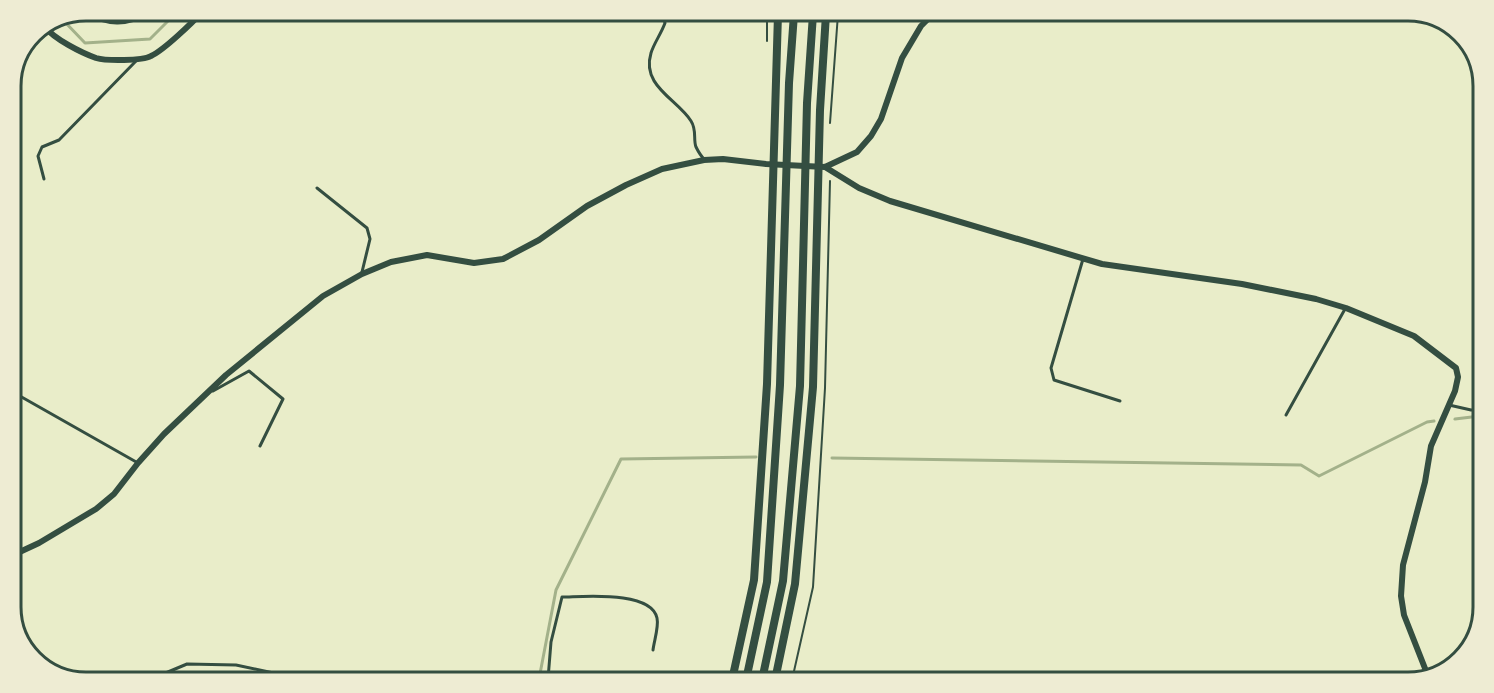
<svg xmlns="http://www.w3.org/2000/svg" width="1494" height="693" viewBox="0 0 1494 693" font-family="Rubik,sans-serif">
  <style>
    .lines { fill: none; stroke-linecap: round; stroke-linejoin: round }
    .stream { stroke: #a3b18a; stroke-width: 3 }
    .path { stroke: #344e41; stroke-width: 2 }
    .service { stroke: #344e41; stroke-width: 3 }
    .minor { stroke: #344e41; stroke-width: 6 }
    .tertiary { stroke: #344e41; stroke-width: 8 }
    .rim { fill: none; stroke: #344e41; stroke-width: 3 }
  </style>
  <rect width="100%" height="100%" fill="#e9edc9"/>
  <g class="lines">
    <g class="stream">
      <path d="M 63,20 L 85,43 L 150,39 L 178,11"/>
      <path d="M 1455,419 L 1480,416"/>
      <path d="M 832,458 L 1301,465 L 1319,476 L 1427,422 L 1434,421"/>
      <path d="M 539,679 L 556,590 L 621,459 L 756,457"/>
    </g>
    <g class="path">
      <path d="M 767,41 L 767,13"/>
      <path d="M 830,123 L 838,14"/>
      <path d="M 792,680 L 813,587 L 825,388 L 830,181"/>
    </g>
    <g class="service">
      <path d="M 662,13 L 665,23 C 661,34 654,43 651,53 C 641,86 677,99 691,121 C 697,130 693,139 696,147 C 698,151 701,156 704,159"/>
      <path d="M 44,179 L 38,156 L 42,147 L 59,140 L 136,61"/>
      <path d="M 317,188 L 367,228 L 370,239 L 362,272"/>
      <path d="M 1083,259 L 1051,368 L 1054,380 L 1120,401"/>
      <path d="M 11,391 L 138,463"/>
      <path d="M 213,391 L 249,371 L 283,399 L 260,446"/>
      <path d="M 1449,405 L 1471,410 L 1480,410"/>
      <path d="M 1286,415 L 1345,309"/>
      <path d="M 156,677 L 187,664 L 236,665 L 297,678"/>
      <path d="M 548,679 L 551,642 L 562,597 C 582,597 651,590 657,618 C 659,627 654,641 653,650"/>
      <path d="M 1404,682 L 1425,677"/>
    </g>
    <g class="minor">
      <path d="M 84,11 C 108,24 126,26 149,11"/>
      <path d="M 45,27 C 54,39 82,53 96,58 C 106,61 142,61 151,56 C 164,50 193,22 203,11"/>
      <path d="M 825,167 L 859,188 L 890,201 L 1102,264 L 1242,284 L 1316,299 L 1346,308 L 1414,336 L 1456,368 L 1458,377 L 1455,391 L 1431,446 L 1425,482 L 1403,565 L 1401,596 L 1404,615 L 1428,676"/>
      <path d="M 11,556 L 39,543 L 96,509 L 114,494 L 138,463 L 164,434 L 226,375 L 323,296 L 362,274 L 391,262 L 427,255 L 474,263 L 503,259 L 539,240 L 587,206 L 626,185 L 662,169 L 704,160 L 723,159 L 766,164 L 825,167 L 857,152 L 871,136 L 881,119 L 902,58 L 921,26 L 933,14"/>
    </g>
    <g class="tertiary">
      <path d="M 732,680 L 754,580 L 767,384 L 778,14"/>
      <path d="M 746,680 L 767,582 L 780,385 L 789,83 L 794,14"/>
      <path d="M 762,680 L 783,581 L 800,386 L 807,103 L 813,14"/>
      <path d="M 775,680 L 795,584 L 813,387 L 820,110 L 826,14"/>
    </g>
  </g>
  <path d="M0 0H1494V693H0ZM86 21H1408A65 65 0 0 1 1473 86V607A65 65 0 0 1 1408 672H86A65 65 0 0 1 21 607V86A65 65 0 0 1 86 21Z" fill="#eeecd3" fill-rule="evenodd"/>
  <path class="rim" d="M86 21H1408A65 65 0 0 1 1473 86V607A65 65 0 0 1 1408 672H86A65 65 0 0 1 21 607V86A65 65 0 0 1 86 21Z"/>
</svg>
